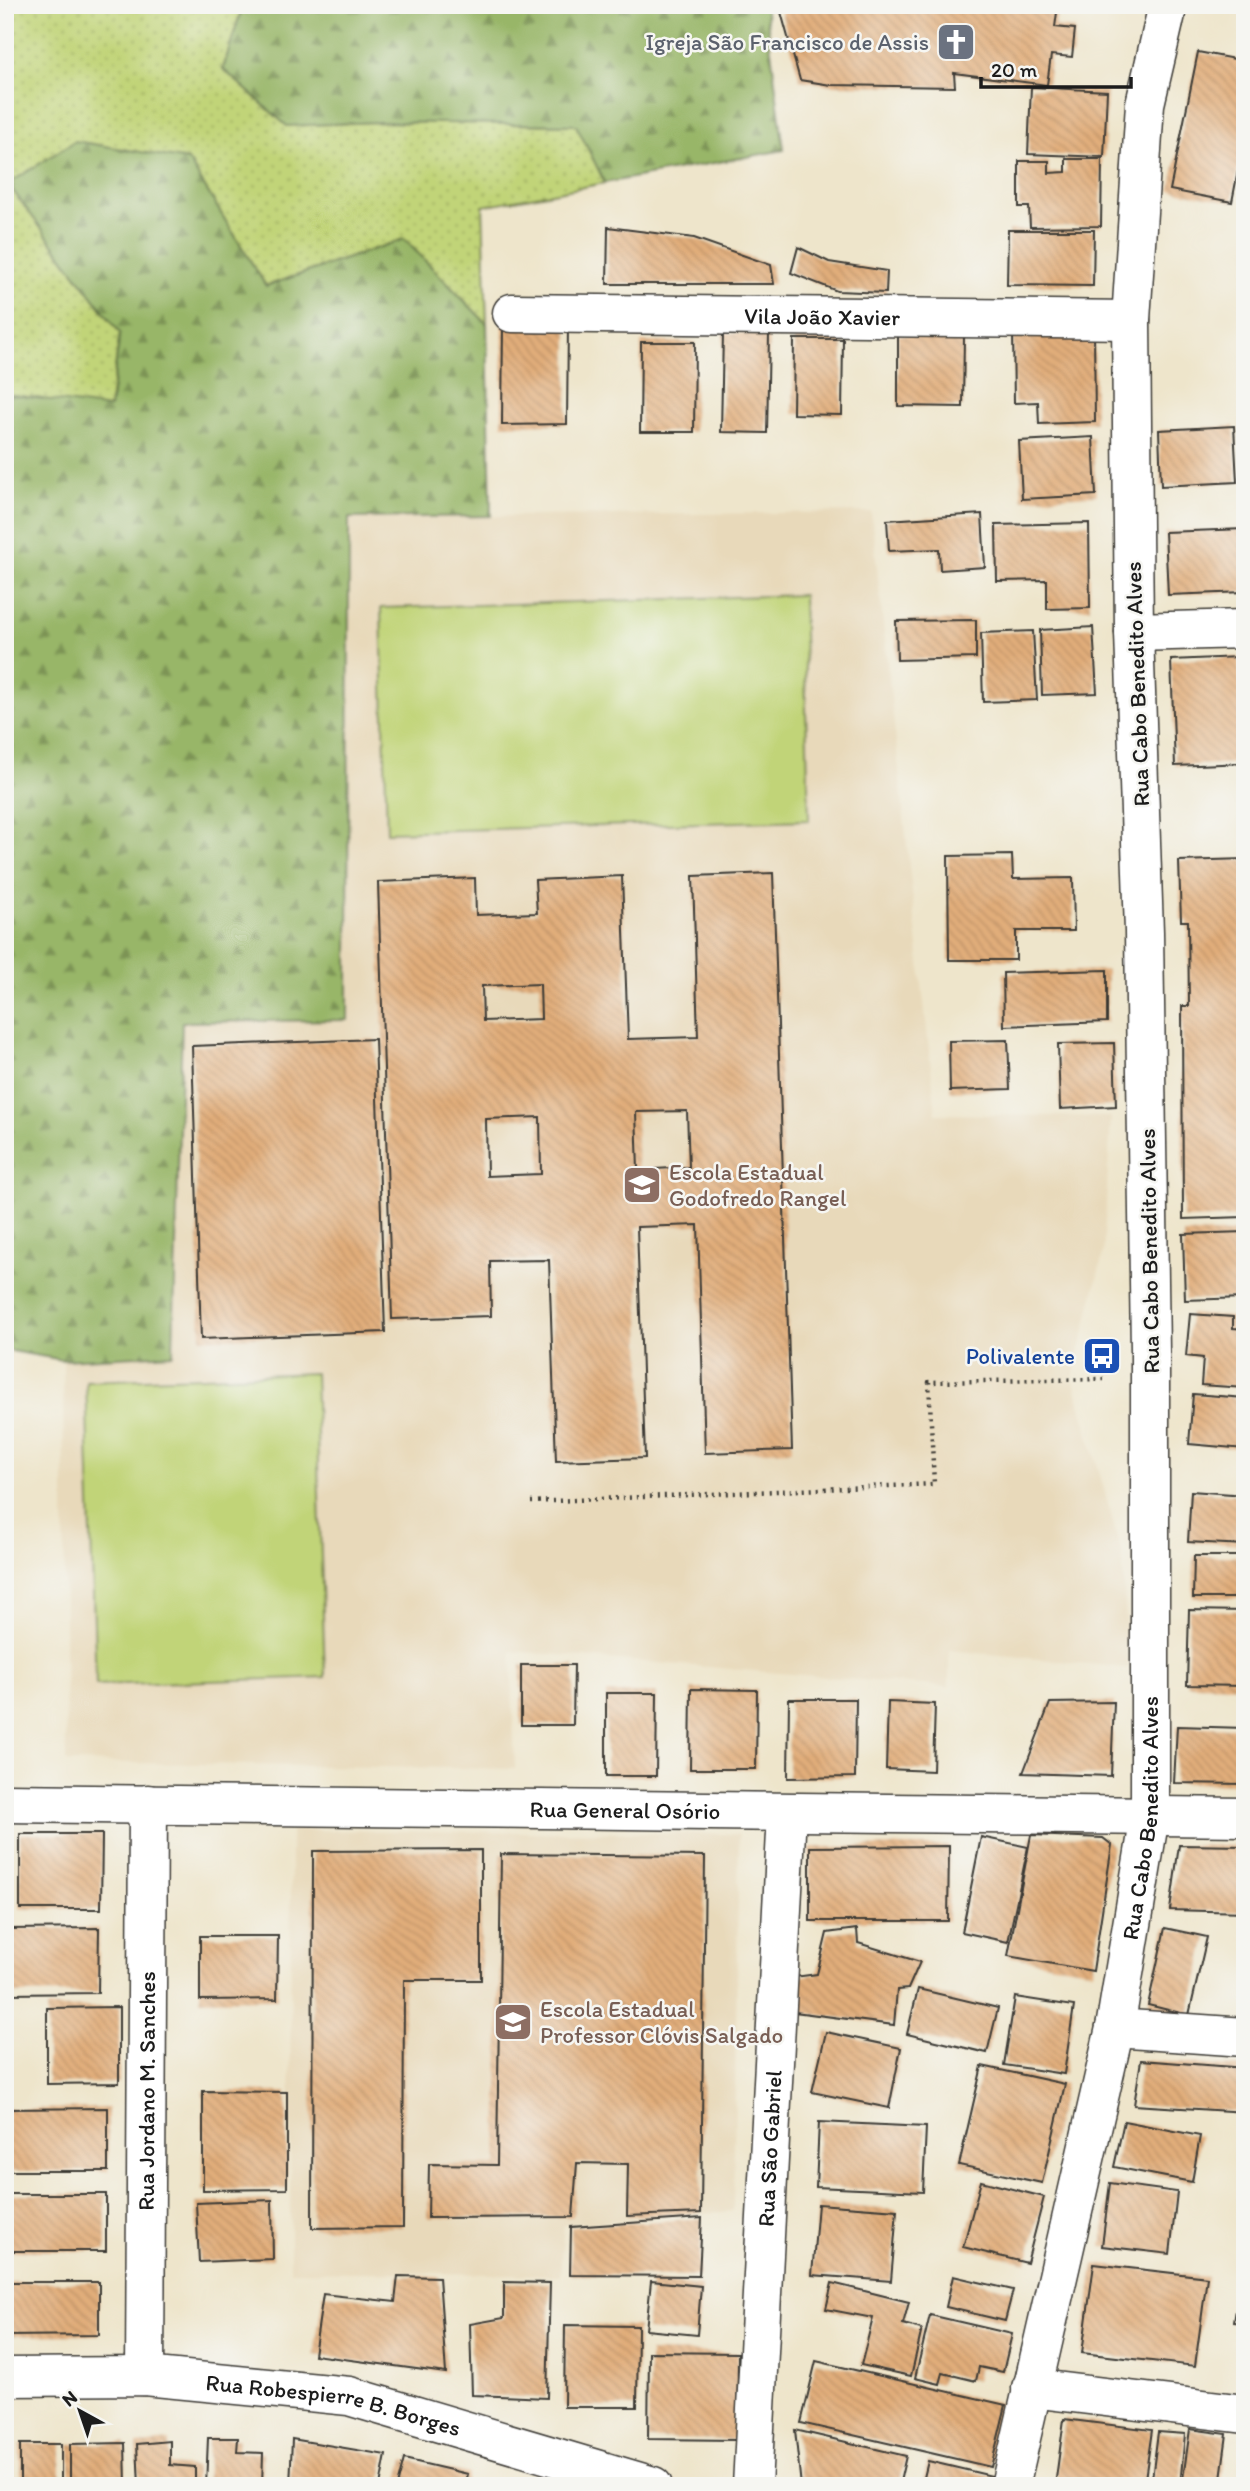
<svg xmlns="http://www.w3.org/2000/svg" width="1250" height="2491" viewBox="0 0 1250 2491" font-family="Itim,sans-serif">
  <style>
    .built { fill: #e8d9ba }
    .green { fill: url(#green-dots); stroke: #6e784a; stroke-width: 2 }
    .forest { fill: url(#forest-firs); stroke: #5a6942; stroke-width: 2 }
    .pitch { fill: #c1d478; stroke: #6e784a; stroke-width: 2 }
    .building { fill: url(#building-back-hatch); fill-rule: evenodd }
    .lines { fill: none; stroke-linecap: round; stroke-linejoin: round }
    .minor-casing { stroke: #3c3a36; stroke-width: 41 }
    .major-casing { stroke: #3c3a36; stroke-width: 41 }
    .path { stroke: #3c3a36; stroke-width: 4.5; stroke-dasharray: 2 5; stroke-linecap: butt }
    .minor { stroke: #fff; stroke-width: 38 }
    .major { stroke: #fff; stroke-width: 38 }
    .labels { text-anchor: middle; stroke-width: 5; stroke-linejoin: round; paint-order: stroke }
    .worship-label { font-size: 23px; fill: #5b616d; stroke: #f6f6f2; text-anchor: end }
    .street-label { font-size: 23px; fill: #1c1c1c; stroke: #f6f6f2 }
    .education-label { font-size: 23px; fill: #785e54; stroke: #f6f6f2; text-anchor: start }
    .transit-label { font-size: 23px; fill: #164399; stroke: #f6f6f2; text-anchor: end }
  </style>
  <defs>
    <pattern id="green-dots" width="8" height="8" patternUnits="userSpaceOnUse" patternTransform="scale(1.75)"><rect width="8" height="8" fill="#c1d478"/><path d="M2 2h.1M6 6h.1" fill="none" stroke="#a5b567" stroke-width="1.8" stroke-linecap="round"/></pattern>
    <pattern id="forest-firs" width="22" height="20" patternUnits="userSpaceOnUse" patternTransform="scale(1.75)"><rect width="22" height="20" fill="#98b668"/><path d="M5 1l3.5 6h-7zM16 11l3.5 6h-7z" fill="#7b9355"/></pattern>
    <pattern id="building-back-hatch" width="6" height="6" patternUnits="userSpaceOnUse" patternTransform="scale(1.75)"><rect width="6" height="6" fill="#e1ad7a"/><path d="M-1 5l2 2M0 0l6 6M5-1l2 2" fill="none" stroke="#c09469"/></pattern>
  </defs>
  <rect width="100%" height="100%" fill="#f6f6f2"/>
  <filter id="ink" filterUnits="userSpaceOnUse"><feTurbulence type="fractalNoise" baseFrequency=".0143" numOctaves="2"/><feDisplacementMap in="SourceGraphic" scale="14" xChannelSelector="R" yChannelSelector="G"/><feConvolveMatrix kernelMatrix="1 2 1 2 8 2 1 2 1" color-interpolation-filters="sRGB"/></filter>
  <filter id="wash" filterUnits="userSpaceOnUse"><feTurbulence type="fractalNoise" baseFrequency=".00686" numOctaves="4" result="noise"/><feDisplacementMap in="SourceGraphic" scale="28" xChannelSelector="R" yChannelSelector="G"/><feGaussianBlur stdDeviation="1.57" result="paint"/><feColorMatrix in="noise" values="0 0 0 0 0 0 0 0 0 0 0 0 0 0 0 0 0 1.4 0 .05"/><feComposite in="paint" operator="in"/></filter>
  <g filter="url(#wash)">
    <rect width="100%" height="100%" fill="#eee5cb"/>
    <g class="built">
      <path d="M 871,512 L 936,1114 L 1111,1117 L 1103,1254 L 1073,1378 L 1122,1554 L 1129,1668 L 949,1650 L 949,1687 L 511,1651 L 515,1769 L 66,1762 L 63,1360 L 173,1353 L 182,1022 L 348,1019 L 349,518 Z"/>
      <path d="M 291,1830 L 739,1834 L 733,2211 L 564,2225 L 560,2275 L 290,2271 Z"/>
    </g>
    <path class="green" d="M 5,5 L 243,5 L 223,69 L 287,126 L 377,122 L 577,125 L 605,183 L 483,206 L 487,324 L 404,239 L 266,286 L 188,160 L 8,184 L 120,333 L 109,409 L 5,394 Z"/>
    <g class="forest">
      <path d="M 243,5 L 765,5 L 784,150 L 605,183 L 576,125 L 377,122 L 287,126 L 223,69 Z"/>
      <path d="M 75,141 L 188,160 L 266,286 L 404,239 L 487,324 L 491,516 L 349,518 L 348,1020 L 182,1022 L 173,1354 L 63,1360 L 5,1350 L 5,394 L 110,408 L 120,333 L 8,184 Z"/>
    </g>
    <g class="pitch">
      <path d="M 803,595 L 809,820 L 387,832 L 381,608 Z"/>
      <path d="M 315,1373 L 325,1677 L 96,1685 L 86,1381 Z"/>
    </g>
    <g id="blocks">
      <g class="building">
        <path d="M 779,5 L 1058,5 L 1055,27 L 1075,29 L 1072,57 L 1051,55 L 1047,85 L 954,73 L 955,87 L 831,85 L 800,80 Z"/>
        <path d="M 1198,52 L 1245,61 L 1245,135 L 1232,202 L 1170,190 Z"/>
        <path d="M 1031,87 L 1107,91 L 1104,157 L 1028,154 Z"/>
        <path d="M 1066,159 L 1102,159 L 1101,226 L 1030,227 L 1029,207 L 1019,207 L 1019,161 L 1049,161 L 1049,173 L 1066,172 Z"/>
        <path d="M 608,227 L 694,238 L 771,265 L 774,284 L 607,284 Z"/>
        <path d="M 1008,230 L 1094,230 L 1093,286 L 1007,285 Z"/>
        <path d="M 798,247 L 829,262 L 887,271 L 886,293 L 837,291 L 791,273 Z"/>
        <path d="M 503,323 L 568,323 L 567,424 L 502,425 Z"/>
        <path d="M 1013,331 L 1094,331 L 1095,422 L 1039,424 L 1038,402 L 1014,403 Z"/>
        <path d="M 723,333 L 769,334 L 767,433 L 721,432 Z"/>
        <path d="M 898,335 L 964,335 L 963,407 L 898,406 Z"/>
        <path d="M 794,339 L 843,339 L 842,415 L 793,414 Z"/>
        <path d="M 641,342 L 695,342 L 694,432 L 640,432 Z"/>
        <path d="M 1234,426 L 1237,482 L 1161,486 L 1159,430 Z"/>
        <path d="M 1093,437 L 1096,495 L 1022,499 L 1019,441 Z"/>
        <path d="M 982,514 L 985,567 L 940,570 L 939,549 L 889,551 L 887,520 Z"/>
        <path d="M 1089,523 L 1090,608 L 1047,609 L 1047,580 L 997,581 L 996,525 Z"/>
        <path d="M 1245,529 L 1245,592 L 1168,595 L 1165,532 Z"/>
        <path d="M 976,620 L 976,658 L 897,660 L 896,621 Z"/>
        <path d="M 1093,627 L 1097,693 L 1042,695 L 1040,630 Z"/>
        <path d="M 1033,631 L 1037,700 L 983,702 L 981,633 Z"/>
        <path d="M 1239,657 L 1244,763 L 1175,766 L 1171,660 Z"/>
        <path d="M 1012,855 L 1013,879 L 1073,878 L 1074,931 L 1016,931 L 1016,960 L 949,960 L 948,856 Z"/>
        <path d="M 1245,859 L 1245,1217 L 1183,1219 L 1182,1006 L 1189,1006 L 1188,921 L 1181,921 L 1179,861 Z"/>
        <path d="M 773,873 L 792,1450 L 705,1453 L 698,1225 L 637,1227 L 645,1458 L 556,1461 L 549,1260 L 490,1261 L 491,1316 L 392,1319 L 378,882 L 475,878 L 476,915 L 537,913 L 535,880 L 622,876 L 628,1039 L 698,1037 L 693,876 ZM 540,984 L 541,1019 L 483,1021 L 482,986 ZM 687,1111 L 689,1167 L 638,1170 L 636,1112 ZM 540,1117 L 541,1174 L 487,1176 L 486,1119 Z"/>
        <path d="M 1107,970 L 1107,1022 L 1004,1026 L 1003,973 Z"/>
        <path d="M 375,1039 L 385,1332 L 201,1339 L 192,1046 Z"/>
        <path d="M 1008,1040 L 1010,1089 L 950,1091 L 949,1041 Z"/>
        <path d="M 1114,1043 L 1116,1106 L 1060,1109 L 1058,1044 Z"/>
        <path d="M 1245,1232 L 1245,1298 L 1185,1300 L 1183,1234 Z"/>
        <path d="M 1190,1314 L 1233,1317 L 1233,1328 L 1245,1329 L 1245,1388 L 1201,1385 L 1203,1358 L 1186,1356 Z"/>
        <path d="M 1193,1394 L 1245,1398 L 1245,1449 L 1189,1444 Z"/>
        <path d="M 1191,1491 L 1245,1495 L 1245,1545 L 1188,1542 Z"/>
        <path d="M 1194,1556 L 1245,1556 L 1245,1598 L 1193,1598 Z"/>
        <path d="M 1189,1610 L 1245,1611 L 1245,1686 L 1187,1685 Z"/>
        <path d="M 521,1665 L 574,1665 L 573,1725 L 521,1725 Z"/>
        <path d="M 691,1689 L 757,1690 L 756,1769 L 690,1769 Z"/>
        <path d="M 606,1693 L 657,1693 L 656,1776 L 606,1776 Z"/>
        <path d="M 789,1699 L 856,1699 L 855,1777 L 788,1778 Z"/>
        <path d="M 888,1702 L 935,1704 L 933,1771 L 886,1769 Z"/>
        <path d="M 1114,1702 L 1111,1776 L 1023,1773 L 1050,1703 Z"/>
        <path d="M 1177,1726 L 1245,1728 L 1245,1784 L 1174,1783 Z"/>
        <path d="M 20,1834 L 102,1834 L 101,1909 L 20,1909 Z"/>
        <path d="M 1031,1835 L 1103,1838 L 1112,1845 L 1093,1971 L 1008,1956 Z"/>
        <path d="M 981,1837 L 1028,1847 L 1008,1942 L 962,1932 Z"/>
        <path d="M 1179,1845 L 1245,1846 L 1245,1912 L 1170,1910 Z"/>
        <path d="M 949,1846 L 948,1921 L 810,1921 L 810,1847 Z"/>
        <path d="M 481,1850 L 481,1980 L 404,1980 L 403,2227 L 312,2228 L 313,1851 Z"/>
        <path d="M 501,1854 L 705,1856 L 701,2213 L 627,2216 L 628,2164 L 577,2163 L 573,2217 L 428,2218 L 429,2164 L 497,2165 Z"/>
        <path d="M 99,1928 L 98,1993 L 7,1994 L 7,1929 Z"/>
        <path d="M 1165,1928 L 1207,1937 L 1189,2015 L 1148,2005 Z"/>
        <path d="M 857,1929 L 858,1943 L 920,1962 L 908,1989 L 897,1990 L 894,2025 L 795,2012 L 794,1977 L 817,1974 L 827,1933 Z"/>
        <path d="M 200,1936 L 278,1936 L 277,1999 L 200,2000 Z"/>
        <path d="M 918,1989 L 998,2008 L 987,2053 L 907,2034 Z"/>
        <path d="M 1015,1997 L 1074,2006 L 1064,2074 L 1004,2065 Z"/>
        <path d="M 119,2007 L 119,2083 L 47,2084 L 47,2008 Z"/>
        <path d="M 826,2032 L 901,2048 L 889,2108 L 812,2092 Z"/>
        <path d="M 1141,2060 L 1245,2068 L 1245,2112 L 1134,2105 Z"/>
        <path d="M 982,2066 L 1065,2084 L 1042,2183 L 959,2165 Z"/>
        <path d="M 203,2091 L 287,2092 L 287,2189 L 203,2190 Z"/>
        <path d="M 108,2108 L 108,2171 L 7,2171 L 8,2109 Z"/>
        <path d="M 1124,2121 L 1200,2136 L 1192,2182 L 1114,2167 Z"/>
        <path d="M 819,2122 L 926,2127 L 923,2192 L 816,2187 Z"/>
        <path d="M 981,2181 L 1044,2197 L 1027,2263 L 963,2247 Z"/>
        <path d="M 1110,2183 L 1177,2192 L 1170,2254 L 1102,2246 Z"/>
        <rect x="5" y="2194" width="101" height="57"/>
        <path d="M 272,2200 L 273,2259 L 199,2262 L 196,2203 Z"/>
        <path d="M 818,2204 L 897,2210 L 891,2281 L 812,2275 Z"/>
        <path d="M 702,2218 L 699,2276 L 570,2275 L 571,2227 Z"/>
        <path d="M 1094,2264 L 1207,2277 L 1195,2366 L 1082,2353 Z"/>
        <path d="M 1243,2266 L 1245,2266 L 1245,2323 L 1234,2322 Z"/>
        <path d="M 398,2276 L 439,2277 L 446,2373 L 314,2355 L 323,2294 L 395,2302 Z"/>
        <path d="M 953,2276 L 1013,2290 L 1005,2321 L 946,2307 Z"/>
        <path d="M 651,2281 L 701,2286 L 697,2335 L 646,2330 Z"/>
        <path d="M 5,2282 L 99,2282 L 99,2335 L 5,2336 Z"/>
        <path d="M 504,2282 L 550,2283 L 547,2398 L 472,2395 L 470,2324 L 504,2318 Z"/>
        <path d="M 832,2283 L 909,2302 L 903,2324 L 922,2329 L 911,2376 L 861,2365 L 873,2318 L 826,2309 Z"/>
        <path d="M 930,2315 L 1012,2334 L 1003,2372 L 979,2367 L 976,2381 L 943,2373 L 940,2384 L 915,2378 Z"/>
        <path d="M 565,2325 L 638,2326 L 637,2407 L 564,2407 Z"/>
        <path d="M 649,2352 L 738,2353 L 737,2440 L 648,2439 Z"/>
        <path d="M 816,2361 L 1006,2405 L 991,2467 L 801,2423 Z"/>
        <path d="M 1064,2419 L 1152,2430 L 1144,2486 L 1055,2486 Z"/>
        <path d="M 1190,2429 L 1227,2434 L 1220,2486 L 1182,2486 Z"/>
        <path d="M 795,2430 L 906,2456 L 899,2486 L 801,2486 Z"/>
        <path d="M 1158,2432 L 1185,2434 L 1180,2486 L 1151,2486 Z"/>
        <path d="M 208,2438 L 238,2438 L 237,2452 L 263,2453 L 262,2486 L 206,2486 Z"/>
        <path d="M 292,2439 L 386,2455 L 380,2486 L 290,2486 Z"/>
        <path d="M 170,2441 L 170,2465 L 195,2467 L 195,2486 L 139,2486 L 137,2444 Z"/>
        <path d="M 125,2443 L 126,2486 L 70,2486 L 70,2444 Z"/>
        <rect x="20" y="2444" width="41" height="42"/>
        <path d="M 404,2459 L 468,2474 L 465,2486 L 397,2486 Z"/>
        <path d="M 928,2461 L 996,2477 L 994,2486 L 922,2486 Z"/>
      </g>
    </g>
  </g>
  <g filter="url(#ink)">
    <use href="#blocks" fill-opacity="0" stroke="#3c3a36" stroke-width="2"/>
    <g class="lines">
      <g class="minor-casing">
        <g id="minor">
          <path id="s1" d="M 512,313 L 1131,320"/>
          <path d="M 1134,632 L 1245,629"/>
          <path id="s2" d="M 5,1803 L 1245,1817"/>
          <path d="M 1115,2028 L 1245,2037"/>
          <path id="s3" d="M 145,2376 L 148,1804"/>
          <path id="s4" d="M 5,2377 L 145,2376 L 349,2396 L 653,2486"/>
          <path d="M 1031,2388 L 1245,2414"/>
          <path id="s5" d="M 752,2486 L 787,1813"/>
        </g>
      </g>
      <g class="major-casing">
        <g id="major">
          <path id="s6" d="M 1010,2486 L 1115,2028 L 1150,1816 L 1150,1351 L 1144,932 L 1134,632 L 1131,320 L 1145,104 L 1168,5"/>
        </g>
      </g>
      <path class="path" d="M 531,1502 L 934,1484 L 929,1382 L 1104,1379"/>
      <use href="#minor" class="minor"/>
      <use href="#major" class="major"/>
    </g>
  </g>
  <defs>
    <g id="church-square" transform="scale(2.0125)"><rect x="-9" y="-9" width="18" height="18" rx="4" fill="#6b7280" stroke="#f6f6f2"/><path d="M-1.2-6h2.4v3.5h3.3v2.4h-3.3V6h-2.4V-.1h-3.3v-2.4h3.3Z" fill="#fff"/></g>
    <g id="university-square" transform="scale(2.0125)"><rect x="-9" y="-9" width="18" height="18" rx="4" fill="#8d6e63" stroke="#f6f6f2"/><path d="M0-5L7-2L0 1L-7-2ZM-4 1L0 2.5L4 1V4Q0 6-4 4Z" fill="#fff"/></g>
    <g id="bus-square" transform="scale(2.0125)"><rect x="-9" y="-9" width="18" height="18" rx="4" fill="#1a4fb4" stroke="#f6f6f2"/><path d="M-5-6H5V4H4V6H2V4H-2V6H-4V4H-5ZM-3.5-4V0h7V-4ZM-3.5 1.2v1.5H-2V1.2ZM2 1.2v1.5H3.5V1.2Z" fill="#fff"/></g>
    <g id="school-square" transform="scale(2.0125)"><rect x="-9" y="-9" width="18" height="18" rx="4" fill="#8d6e63" stroke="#f6f6f2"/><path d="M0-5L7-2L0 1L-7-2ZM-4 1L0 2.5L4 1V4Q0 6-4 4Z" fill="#fff"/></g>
  </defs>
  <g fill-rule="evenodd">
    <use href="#church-square" x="956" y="42"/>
    <use href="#university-square" x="642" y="1185"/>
    <use href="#bus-square" x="1102" y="1356"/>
    <use href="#school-square" x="513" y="2022"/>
  </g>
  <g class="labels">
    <g class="worship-label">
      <text x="929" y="50">Igreja São Francisco de Assis</text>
    </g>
    <g class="street-label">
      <text dy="8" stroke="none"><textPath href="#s1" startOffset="310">Vila João Xavier</textPath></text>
      <text transform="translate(1137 684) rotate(-92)" y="8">Rua Cabo Benedito Alves</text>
      <text transform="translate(1149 1251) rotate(-91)" y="8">Rua Cabo Benedito Alves</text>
      <text dy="8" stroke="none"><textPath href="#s2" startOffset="620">Rua General Osório</textPath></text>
      <text dy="8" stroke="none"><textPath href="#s6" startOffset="682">Rua Cabo Benedito Alves</textPath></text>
      <text dy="8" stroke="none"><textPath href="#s3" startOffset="285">Rua Jordano M. Sanches</textPath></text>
      <text dy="8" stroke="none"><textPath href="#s5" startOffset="338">Rua São Gabriel</textPath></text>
      <text dy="8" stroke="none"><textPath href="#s4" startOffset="331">Rua Robespierre B. Borges</textPath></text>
    </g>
    <g class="education-label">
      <text x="669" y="1180">Escola Estadual<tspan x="669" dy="26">Godofredo Rangel</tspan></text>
      <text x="540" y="2017">Escola Estadual<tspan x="540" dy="26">Professor Clóvis Salgado</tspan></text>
    </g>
    <g class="transit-label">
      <text x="1075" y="1364">Polivalente</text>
    </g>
  </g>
  <rect width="1250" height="2491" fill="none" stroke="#f6f6f2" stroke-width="28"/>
  <g transform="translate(80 2411) rotate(320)" stroke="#f6f6f2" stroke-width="5" paint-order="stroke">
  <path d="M0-5L12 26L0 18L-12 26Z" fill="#1c1c1c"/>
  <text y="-10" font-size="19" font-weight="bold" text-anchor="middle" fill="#1c1c1c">N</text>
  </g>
  <path d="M981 77v10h150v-10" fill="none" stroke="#1c1c1c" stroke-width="3.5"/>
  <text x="991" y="77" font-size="21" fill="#1c1c1c" stroke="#f6f6f2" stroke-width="5" paint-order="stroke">20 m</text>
</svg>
